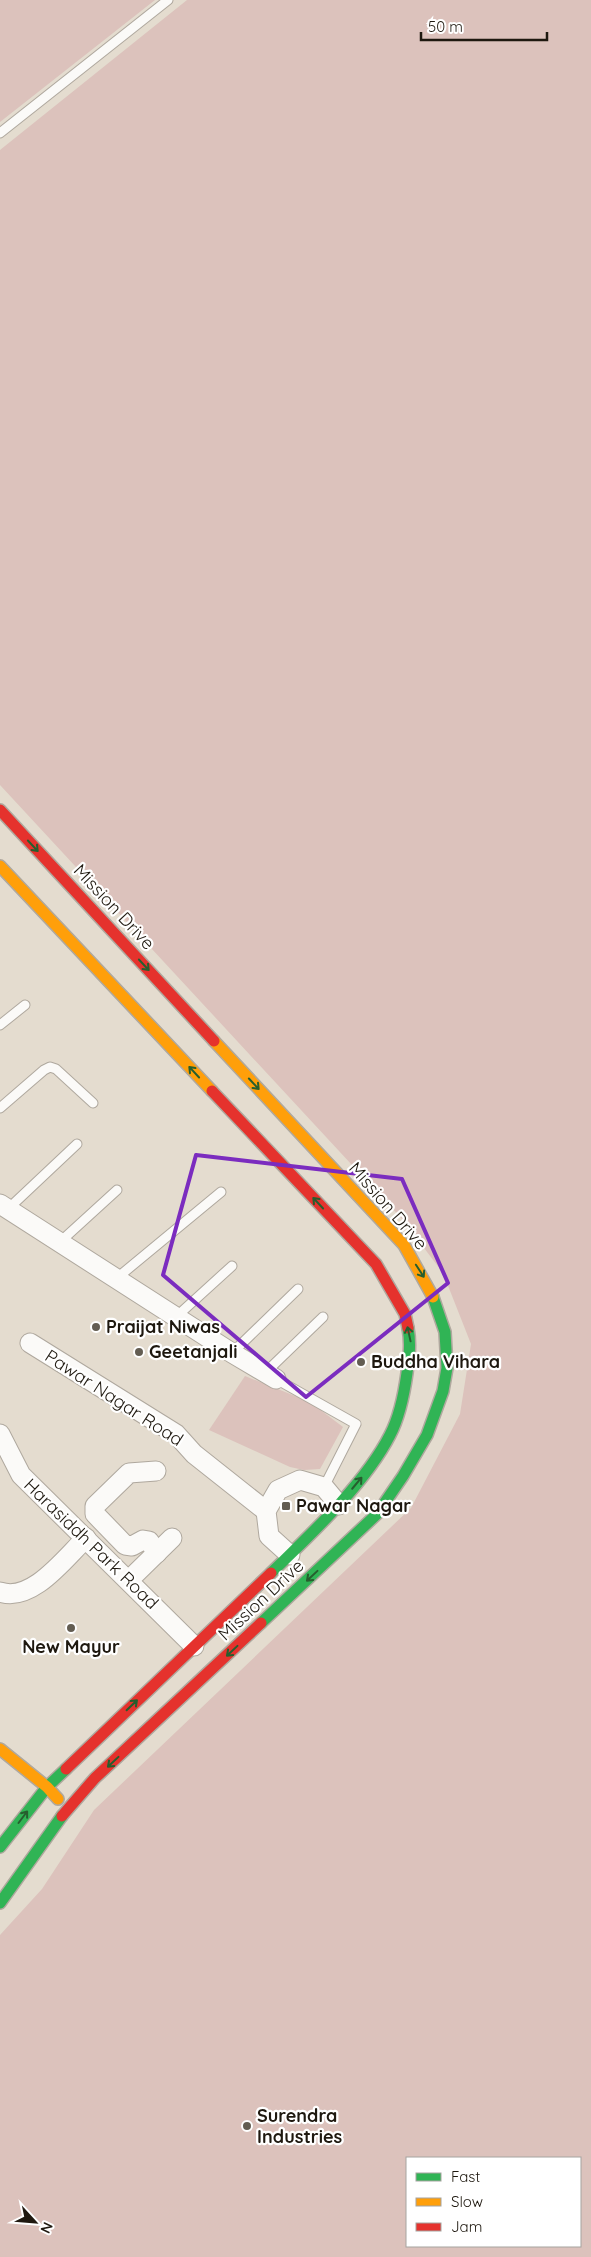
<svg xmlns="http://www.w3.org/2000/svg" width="591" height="2257" viewBox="0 0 591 2257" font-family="Quicksand,sans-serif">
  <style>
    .green { fill: #dcc2bc; fill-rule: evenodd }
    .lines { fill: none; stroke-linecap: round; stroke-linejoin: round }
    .lane-casing { stroke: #afa89e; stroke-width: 11 }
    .street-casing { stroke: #afa89e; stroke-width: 21 }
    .fast-casing { stroke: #afa89e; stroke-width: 14 }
    .slow-casing { stroke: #afa89e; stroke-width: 14 }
    .jam-casing { stroke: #afa89e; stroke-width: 14 }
    .lane { stroke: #fbfaf8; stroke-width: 9 }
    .street { stroke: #fbfaf8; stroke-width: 19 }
    .fast { stroke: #30b455; stroke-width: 11 }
    .slow { stroke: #ff9f0a; stroke-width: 11 }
    .jam { stroke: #e5322d; stroke-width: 11 }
    .oneway { stroke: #265e2e }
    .marked { fill: none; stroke: #7b2cbf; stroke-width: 4; stroke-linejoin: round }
    .poi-dot { fill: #635d52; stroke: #fff; stroke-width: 2 }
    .labels { text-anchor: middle; stroke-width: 4.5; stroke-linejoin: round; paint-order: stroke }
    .street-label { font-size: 18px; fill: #1e180f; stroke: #fff }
    .poi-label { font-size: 18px; font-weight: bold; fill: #1e180f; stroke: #fff; text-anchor: start }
  </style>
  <rect width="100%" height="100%" fill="#e4dccf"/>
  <g class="green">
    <path d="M 0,0 L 155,0 L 0,122 Z"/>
    <path d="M 187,0 L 591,0 L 591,2257 L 0,2257 L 0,1935 L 42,1889 L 94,1810 L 411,1508 L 460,1414 L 471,1344 L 443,1273 L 402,1219 L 0,785 L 0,150 ZM 407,2158 L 580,2158 L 580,2246 L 407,2246 Z"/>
    <path d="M 245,1376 L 310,1402 L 343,1427 L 320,1469 L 304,1470 L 290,1467 L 209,1430 Z"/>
  </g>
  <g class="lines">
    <g class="lane-casing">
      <g id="lane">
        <path d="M 0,133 L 168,0"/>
        <path d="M 0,1025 L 25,1005"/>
        <path d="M 0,1108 L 44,1070 L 50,1067 L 56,1069 L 93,1103"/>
        <path d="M 8,1209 L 77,1144"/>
        <path d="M 60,1242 L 117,1190"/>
        <path d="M 117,1278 L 221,1192"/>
        <path d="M 177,1316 L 232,1266"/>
        <path d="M 232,1353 L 298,1289"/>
        <path d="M 266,1372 L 323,1317"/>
        <path d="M 276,1379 L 356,1424 L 324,1487"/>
      </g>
    </g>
    <g class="street-casing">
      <g id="street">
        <path d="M 0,1204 L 232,1353 L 276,1379"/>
        <path d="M 30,1343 L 176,1434 L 194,1454 L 266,1511"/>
        <path d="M 0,1434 L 21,1475 L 194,1646"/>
        <path d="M 156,1471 L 129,1473 L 95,1506 L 95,1514 L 125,1545 L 132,1546 L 143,1540 L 149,1541 L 157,1553"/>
        <path d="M 290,1555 L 269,1536 L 266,1511 L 278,1490 L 300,1480 L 324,1487 L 339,1505"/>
        <path d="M 129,1580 L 172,1538"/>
        <path d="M 0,1592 C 32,1603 65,1558 86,1538"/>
      </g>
    </g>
    <g class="fast-casing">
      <g id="fast">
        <path d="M 271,1573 C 310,1535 365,1484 390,1435 C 400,1416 404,1395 407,1373 C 409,1357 411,1344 408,1328"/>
        <path d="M 261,1623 L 377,1514 L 403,1476 L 427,1435 L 443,1391 L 447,1368 L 445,1332 L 433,1297"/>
        <path d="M 0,1847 L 47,1787 L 66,1769"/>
        <path d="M 0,1903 L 62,1816"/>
      </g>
    </g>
    <g class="slow-casing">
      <g id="slow">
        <path d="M 0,866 L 212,1091"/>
        <path d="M 214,1041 L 404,1245 L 433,1297"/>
        <path d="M 0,1749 L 47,1787 L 58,1799"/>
      </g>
    </g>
    <g class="jam-casing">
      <g id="jam">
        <path d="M 0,810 L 214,1041"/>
        <path d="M 212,1091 L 376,1264 L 405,1314 L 408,1328"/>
        <path d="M 66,1769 L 271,1573"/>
        <path d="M 62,1816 L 95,1778 L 261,1623"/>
      </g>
    </g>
    <use href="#lane" class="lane"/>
    <use href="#street" class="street"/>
    <use href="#fast" class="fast"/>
    <use href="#slow" class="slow"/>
    <use href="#jam" class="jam"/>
  </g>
  <defs><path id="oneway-shaft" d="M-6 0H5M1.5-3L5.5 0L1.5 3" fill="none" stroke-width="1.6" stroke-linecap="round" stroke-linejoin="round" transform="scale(1.25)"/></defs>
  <g class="oneway">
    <use href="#oneway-shaft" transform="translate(33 846) rotate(47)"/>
    <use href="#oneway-shaft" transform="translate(144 965) rotate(47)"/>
    <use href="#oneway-shaft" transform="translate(194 1072) rotate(-133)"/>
    <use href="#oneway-shaft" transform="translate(254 1084) rotate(47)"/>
    <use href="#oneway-shaft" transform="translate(318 1203) rotate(-133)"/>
    <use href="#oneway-shaft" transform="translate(420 1271) rotate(57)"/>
    <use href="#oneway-shaft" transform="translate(409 1334) rotate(-102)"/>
    <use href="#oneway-shaft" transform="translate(357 1483) rotate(-50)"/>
    <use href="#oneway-shaft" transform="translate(312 1576) rotate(137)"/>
    <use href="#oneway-shaft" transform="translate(232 1651) rotate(137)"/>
    <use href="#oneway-shaft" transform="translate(132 1705) rotate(-44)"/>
    <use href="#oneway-shaft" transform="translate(113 1762) rotate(137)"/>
    <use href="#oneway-shaft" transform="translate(23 1817) rotate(-53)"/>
  </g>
  <path class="marked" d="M 196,1155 L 402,1179 L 448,1283 L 306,1397 L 163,1275 Z"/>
  <g class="poi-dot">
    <circle cx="96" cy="1327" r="5"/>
    <circle cx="139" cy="1352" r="5"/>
    <circle cx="361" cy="1362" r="5"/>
    <rect x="281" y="1501" width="10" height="10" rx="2.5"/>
    <circle cx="71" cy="1628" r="5"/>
    <circle cx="247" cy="2126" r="5"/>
  </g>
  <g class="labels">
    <g class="street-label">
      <text transform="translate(114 907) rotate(47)" y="6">Mission Drive</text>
      <text transform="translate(388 1206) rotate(49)" y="6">Mission Drive</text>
      <text transform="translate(114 1398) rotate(33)" y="6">Pawar Nagar Road</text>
      <text transform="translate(91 1544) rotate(44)" y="6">Harasiddh Park Road</text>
      <text transform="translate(261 1600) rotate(-43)" y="6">Mission Drive</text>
    </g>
    <g class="poi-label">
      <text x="106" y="1333">Praijat Niwas</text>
      <text x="149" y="1358">Geetanjali</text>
      <text x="371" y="1368">Buddha Vihara</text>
      <text x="296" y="1512">Pawar Nagar</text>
      <text x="71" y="1653" text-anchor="middle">New Mayur</text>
      <text x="257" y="2122">Surendra<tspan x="257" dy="21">Industries</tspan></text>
    </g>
  </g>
  <rect x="406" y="2157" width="175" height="90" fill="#ffffff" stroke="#a5a39f"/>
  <rect x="416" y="2173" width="25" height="8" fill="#30b455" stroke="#a5a39f"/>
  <text x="451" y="2182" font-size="15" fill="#1e180f">Fast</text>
  <rect x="416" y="2198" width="25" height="8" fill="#ff9f0a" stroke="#a5a39f"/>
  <text x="451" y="2207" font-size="15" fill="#1e180f">Slow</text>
  <rect x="416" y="2223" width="25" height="8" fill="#e5322d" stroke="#a5a39f"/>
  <text x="451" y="2232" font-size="15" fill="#1e180f">Jam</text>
  <g transform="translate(35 2222) rotate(116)" stroke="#ffffff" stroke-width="4" paint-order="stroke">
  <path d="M0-4L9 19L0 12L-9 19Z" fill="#1e180f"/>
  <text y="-8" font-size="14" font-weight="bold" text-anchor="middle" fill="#1e180f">N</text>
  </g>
  <path d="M421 32v8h126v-8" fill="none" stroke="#1e180f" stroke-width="2.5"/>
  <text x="428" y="32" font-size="15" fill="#1e180f" stroke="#ffffff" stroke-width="4" paint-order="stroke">50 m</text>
</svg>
